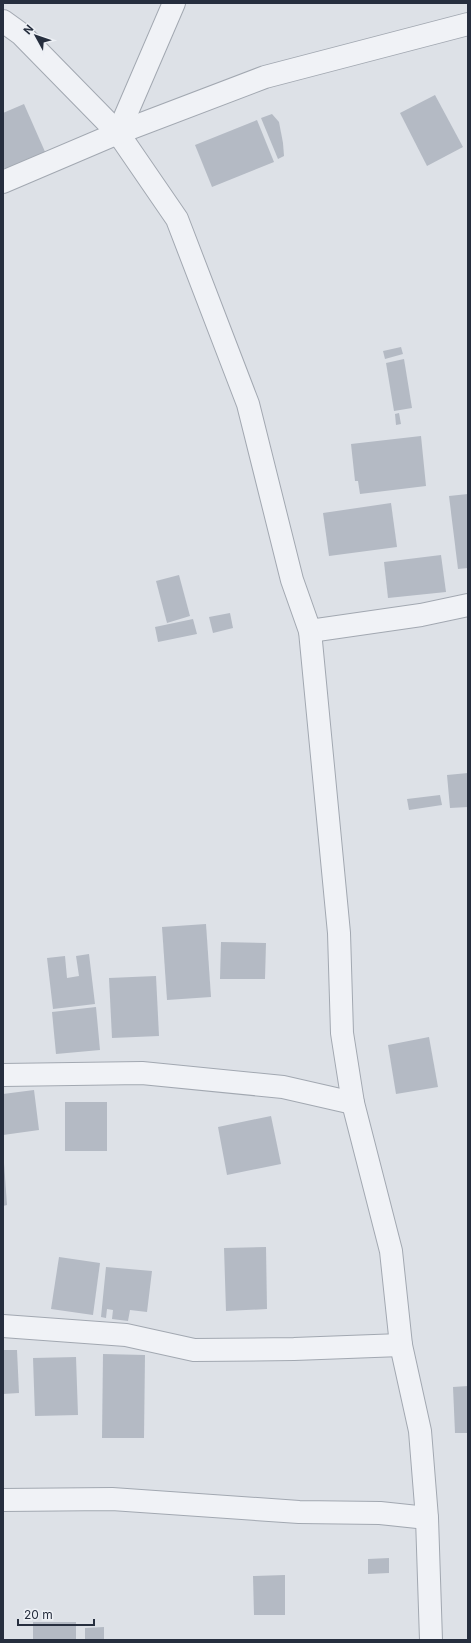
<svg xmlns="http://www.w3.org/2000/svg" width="471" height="1643" viewBox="0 0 471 1643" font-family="Inter,sans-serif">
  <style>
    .building { fill: #b4bac4 }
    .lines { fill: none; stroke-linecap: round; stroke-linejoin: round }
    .street-casing { stroke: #a2a8b1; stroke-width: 24 }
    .street { stroke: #f0f2f6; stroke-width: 22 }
  </style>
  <rect width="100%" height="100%" fill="#dde1e7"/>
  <g class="building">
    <path d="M 435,95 L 463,147 L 427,166 L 400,113 Z"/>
    <path d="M 24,104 L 46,154 L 6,172 L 3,165 L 3,113 Z"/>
    <path d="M 272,114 L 279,122 L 283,143 L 284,156 L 278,159 L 261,118 Z"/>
    <path d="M 257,120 L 274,162 L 212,187 L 195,145 Z"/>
    <path d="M 401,347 L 403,354 L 385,359 L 383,351 Z"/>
    <path d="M 404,359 L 412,408 L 394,411 L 386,363 Z"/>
    <path d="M 399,413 L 401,424 L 396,425 L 395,414 Z"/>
    <path d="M 421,436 L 426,486 L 360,494 L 358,481 L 355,481 L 351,444 Z"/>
    <path d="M 468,494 L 468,568 L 458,569 L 449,496 Z"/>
    <path d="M 391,503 L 397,547 L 329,556 L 323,513 Z"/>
    <path d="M 441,555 L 446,592 L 388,598 L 384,562 Z"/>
    <path d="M 179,575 L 190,616 L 167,623 L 156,581 Z"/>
    <path d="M 230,613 L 233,628 L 213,633 L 209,617 Z"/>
    <path d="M 193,619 L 197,634 L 158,642 L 155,627 Z"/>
    <path d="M 468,773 L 468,807 L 450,808 L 447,775 Z"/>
    <path d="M 440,795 L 442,805 L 409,810 L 407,799 Z"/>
    <path d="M 206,924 L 211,997 L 167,1000 L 162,927 Z"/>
    <path d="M 221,942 L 266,943 L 265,979 L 220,979 Z"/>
    <path d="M 89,954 L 95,1004 L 53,1009 L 47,958 L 65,956 L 67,978 L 79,976 L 76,956 Z"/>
    <path d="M 156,976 L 159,1036 L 112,1038 L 109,978 Z"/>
    <path d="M 96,1007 L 100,1050 L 56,1054 L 52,1012 Z"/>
    <path d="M 429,1037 L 438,1087 L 396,1094 L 388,1045 Z"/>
    <path d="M 34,1090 L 39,1130 L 3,1135 L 3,1094 Z"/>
    <rect x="65" y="1102" width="42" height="49"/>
    <path d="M 271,1116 L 281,1164 L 227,1175 L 218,1127 Z"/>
    <path d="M 3,1163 L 4,1163 L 7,1205 L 3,1206 Z"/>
    <path d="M 266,1247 L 267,1309 L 226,1311 L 224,1248 Z"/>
    <path d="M 59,1257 L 100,1263 L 93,1315 L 51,1309 Z"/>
    <path d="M 106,1267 L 152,1271 L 147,1312 L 130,1310 L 128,1321 L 112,1319 L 113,1310 L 107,1309 L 106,1318 L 101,1317 Z"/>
    <path d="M 3,1350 L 17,1350 L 19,1393 L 3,1394 Z"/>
    <path d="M 103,1354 L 145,1355 L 144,1438 L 102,1438 Z"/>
    <path d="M 76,1357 L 78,1415 L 35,1416 L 33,1358 Z"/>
    <path d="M 468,1386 L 468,1433 L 455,1433 L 453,1387 Z"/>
    <path d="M 389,1558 L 389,1573 L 368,1574 L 368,1559 Z"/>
    <path d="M 285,1575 L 285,1615 L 254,1615 L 253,1576 Z"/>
    <rect x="33" y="1622" width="43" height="18"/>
    <path d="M 104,1627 L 104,1640 L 85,1640 L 85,1628 Z"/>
  </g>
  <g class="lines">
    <g class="street-casing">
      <g id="street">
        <path d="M 3,21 L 21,34 L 118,133 L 177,219 L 248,404 L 292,580 L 310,631 L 339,933 L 342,1033 L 353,1103 L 391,1251 L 401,1345 L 420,1431 L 427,1518 L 431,1640"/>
        <path d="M 118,133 L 174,3"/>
        <path d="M 3,182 L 118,133 L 265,77 L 468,24"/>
        <path d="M 310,631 L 421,615 L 468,605"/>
        <path d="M 3,1075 L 142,1073 L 283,1087 L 353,1103"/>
        <path d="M 3,1326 L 126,1335 L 194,1350 L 294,1349 L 401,1345"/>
        <path d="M 3,1500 L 112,1499 L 299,1512 L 380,1513 L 427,1518"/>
      </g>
    </g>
    <use href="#street" class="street"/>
  </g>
  <rect width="471" height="1643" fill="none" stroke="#262e3e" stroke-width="8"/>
  <g transform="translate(36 36) rotate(310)" stroke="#edf0f5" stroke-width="3" paint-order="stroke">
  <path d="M0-3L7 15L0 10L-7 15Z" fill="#262e3e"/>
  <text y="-6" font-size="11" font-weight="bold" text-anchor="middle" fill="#262e3e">N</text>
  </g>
  <path d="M18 1619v6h76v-6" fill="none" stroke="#262e3e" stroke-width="2"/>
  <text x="24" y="1619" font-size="12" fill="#262e3e" stroke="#edf0f5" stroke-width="3" paint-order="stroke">20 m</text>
</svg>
